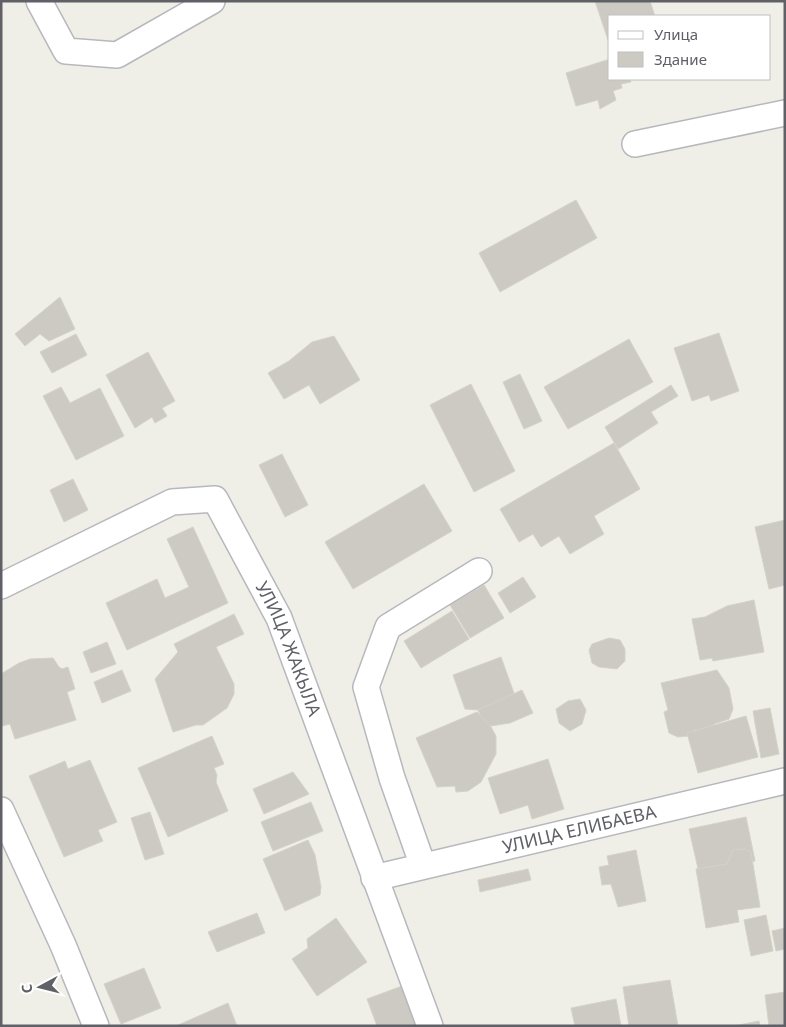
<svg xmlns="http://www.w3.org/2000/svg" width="786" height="1027" viewBox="0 0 786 1027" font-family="'Noto Sans',sans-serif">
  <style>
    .building { fill: #cccac3; stroke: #d5d2c6 }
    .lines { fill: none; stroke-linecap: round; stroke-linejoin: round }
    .minor-casing { stroke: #b7b8bd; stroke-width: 28 }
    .minor { stroke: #fff; stroke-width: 25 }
    .labels { text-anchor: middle; stroke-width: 5; stroke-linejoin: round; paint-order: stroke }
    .street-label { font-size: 18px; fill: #5f6167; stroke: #fff }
  </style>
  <rect width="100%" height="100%" fill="#f0efe7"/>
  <g class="building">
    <path d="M 595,1 L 650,1 L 655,16 L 610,16 L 608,40 Z"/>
    <path d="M 610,59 L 610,79 L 630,79 L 631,82 L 621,84 L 622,88 L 613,91 L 616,100 L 600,109 L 598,100 L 576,106 L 566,73 Z"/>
    <path d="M 576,200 L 597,238 L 500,292 L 479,253 Z"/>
    <path d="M 60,297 L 75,329 L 49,341 L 40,334 L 25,346 L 15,334 Z"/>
    <path d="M 719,333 L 739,391 L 711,401 L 709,395 L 692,401 L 674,348 Z"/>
    <path d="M 76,334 L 87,355 L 52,373 L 40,352 Z"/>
    <path d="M 334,336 L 360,380 L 320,404 L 309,385 L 284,399 L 268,373 L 289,361 L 312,342 Z"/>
    <path d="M 629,339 L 653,382 L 568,429 L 544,387 Z"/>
    <path d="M 148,352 L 175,401 L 162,408 L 167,416 L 155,423 L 152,417 L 135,428 L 106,375 Z"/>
    <path d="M 520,374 L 542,421 L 524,429 L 503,382 Z"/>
    <path d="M 471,384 L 515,471 L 474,492 L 430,405 Z"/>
    <path d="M 671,385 L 678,396 L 651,412 L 658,423 L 618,449 L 605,427 Z"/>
    <path d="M 61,387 L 70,403 L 100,388 L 124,436 L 76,460 L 43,396 Z"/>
    <path d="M 614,443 L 640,489 L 594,516 L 604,534 L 570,554 L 559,536 L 541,547 L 533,534 L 519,542 L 500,509 Z"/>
    <path d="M 282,454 L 308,505 L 285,517 L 259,465 Z"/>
    <path d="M 73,479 L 88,510 L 64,522 L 50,490 Z"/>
    <path d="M 424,484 L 452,531 L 353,589 L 325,542 Z"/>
    <path d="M 785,520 L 785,585 L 769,589 L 755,527 Z"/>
    <path d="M 193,527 L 228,603 L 127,650 L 106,603 L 157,579 L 165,598 L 189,587 L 167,539 Z"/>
    <path d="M 523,577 L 536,597 L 510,613 L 498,593 Z"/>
    <path d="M 484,585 L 504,618 L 470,638 L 450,605 Z"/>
    <path d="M 754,600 L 764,652 L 713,661 L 712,658 L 700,660 L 692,619 L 705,617 L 727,606 Z"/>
    <path d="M 452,611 L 469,639 L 421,668 L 404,641 Z"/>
    <path d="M 234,614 L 244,634 L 216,647 L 234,684 L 234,694 L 227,708 L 203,725 L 196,725 L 173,732 L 155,679 L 178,652 L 174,644 Z"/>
    <path d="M 609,638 L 620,640 L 625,649 L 625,661 L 617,669 L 599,667 L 592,663 L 589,650 L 592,644 Z"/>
    <path d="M 107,642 L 116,664 L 91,673 L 83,652 Z"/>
    <path d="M 501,657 L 515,696 L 478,710 L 465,709 L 453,675 Z"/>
    <path d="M 53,658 L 59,667 L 62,669 L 68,667 L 75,689 L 67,692 L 76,720 L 15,739 L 10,724 L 2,726 L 1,723 L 1,674 L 19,663 L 30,659 Z"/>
    <path d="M 122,670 L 131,691 L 102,703 L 94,682 Z"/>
    <path d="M 717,670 L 729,688 L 733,709 L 729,719 L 714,724 L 712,733 L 703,738 L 697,736 L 696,729 L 688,736 L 678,737 L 669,733 L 664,712 L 668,710 L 661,683 Z"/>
    <path d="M 522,690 L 533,713 L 510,723 L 485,727 L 478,710 Z"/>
    <path d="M 580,699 L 586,710 L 582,724 L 570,731 L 559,723 L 556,709 L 568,701 Z"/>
    <path d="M 770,708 L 779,754 L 761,758 L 753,711 Z"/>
    <path d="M 477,712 L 491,727 L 496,736 L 496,754 L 481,782 L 468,791 L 456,792 L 455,786 L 437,787 L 416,738 Z"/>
    <path d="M 746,716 L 758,757 L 698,773 L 687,733 Z"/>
    <path d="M 212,736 L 224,764 L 214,768 L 217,775 L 216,782 L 228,811 L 168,837 L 138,768 Z"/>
    <path d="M 548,759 L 564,809 L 532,819 L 528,805 L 500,814 L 488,778 Z"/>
    <path d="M 90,760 L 117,822 L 98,830 L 103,841 L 64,857 L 29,776 L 65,761 L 68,769 Z"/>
    <path d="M 293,772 L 309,794 L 264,814 L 253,789 Z"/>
    <path d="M 311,802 L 323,831 L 273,851 L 261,822 Z"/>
    <path d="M 150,812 L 164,854 L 145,860 L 131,818 Z"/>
    <path d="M 746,817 L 755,861 L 699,873 L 689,829 Z"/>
    <path d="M 308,840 L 315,855 L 321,887 L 320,895 L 285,911 L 263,859 Z"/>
    <path d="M 745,849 L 751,852 L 760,907 L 737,910 L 739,922 L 706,928 L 696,869 L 727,864 L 733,850 Z"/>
    <path d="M 636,850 L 646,901 L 618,907 L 611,884 L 602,885 L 599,867 L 609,865 L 607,856 Z"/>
    <path d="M 528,869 L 531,880 L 480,892 L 478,880 Z"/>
    <path d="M 257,913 L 265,933 L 217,952 L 208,932 Z"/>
    <path d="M 766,915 L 773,951 L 751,956 L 744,920 Z"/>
    <path d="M 336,918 L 367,962 L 317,996 L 292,959 L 308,948 L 307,939 Z"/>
    <path d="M 785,928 L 785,949 L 776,951 L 772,931 Z"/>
    <path d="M 144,968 L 161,1008 L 121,1024 L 104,984 Z"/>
    <path d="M 670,980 L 678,1026 L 629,1026 L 623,987 Z"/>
    <path d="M 402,986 L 416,1026 L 377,1026 L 367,999 Z"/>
    <path d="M 785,992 L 785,1026 L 769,1026 L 765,995 Z"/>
    <path d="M 616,999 L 621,1026 L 575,1026 L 571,1008 Z"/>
    <path d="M 228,1003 L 237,1026 L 176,1026 Z"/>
    <path d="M 759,1021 L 760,1026 L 734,1026 Z"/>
  </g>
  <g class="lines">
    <g class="minor-casing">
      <g id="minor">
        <path d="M 39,1 L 66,51 L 117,55 L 212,1"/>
        <path d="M 635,144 L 785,113"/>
        <path id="s1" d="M 1,586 L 172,502 L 215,499 L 279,618 L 430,1026"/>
        <path d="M 1,810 L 63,945 L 96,1026"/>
        <path d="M 423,866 L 392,778 L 366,687 L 388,627 L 479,571"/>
        <path id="s2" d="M 374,878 L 785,781"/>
      </g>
    </g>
    <use href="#minor" class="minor"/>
  </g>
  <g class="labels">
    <g class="street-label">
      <text dy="6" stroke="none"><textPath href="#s1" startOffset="401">УЛИЦА ЖАКЫЛА</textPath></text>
      <text dy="6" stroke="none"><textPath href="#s2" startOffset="211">УЛИЦА ЕЛИБАЕВА</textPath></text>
    </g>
  </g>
  <rect width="786" height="1027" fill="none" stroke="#5f6167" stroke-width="5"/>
  <rect x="608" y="15" width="162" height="65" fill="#ffffff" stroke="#bfc0c2"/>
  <rect x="618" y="31" width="25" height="8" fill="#ffffff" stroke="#bfc0c2"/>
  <text x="654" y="40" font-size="15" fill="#5f6167">Улица</text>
  <rect x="618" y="52" width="25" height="15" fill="#cccac3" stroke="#bfc0c2"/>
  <text x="654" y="65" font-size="15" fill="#5f6167">Здание</text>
  <g transform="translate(40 987) rotate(263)" stroke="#ffffff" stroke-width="4" paint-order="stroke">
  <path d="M0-4L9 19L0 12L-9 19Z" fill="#5f6167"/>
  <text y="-8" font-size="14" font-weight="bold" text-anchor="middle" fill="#5f6167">С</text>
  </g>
</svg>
